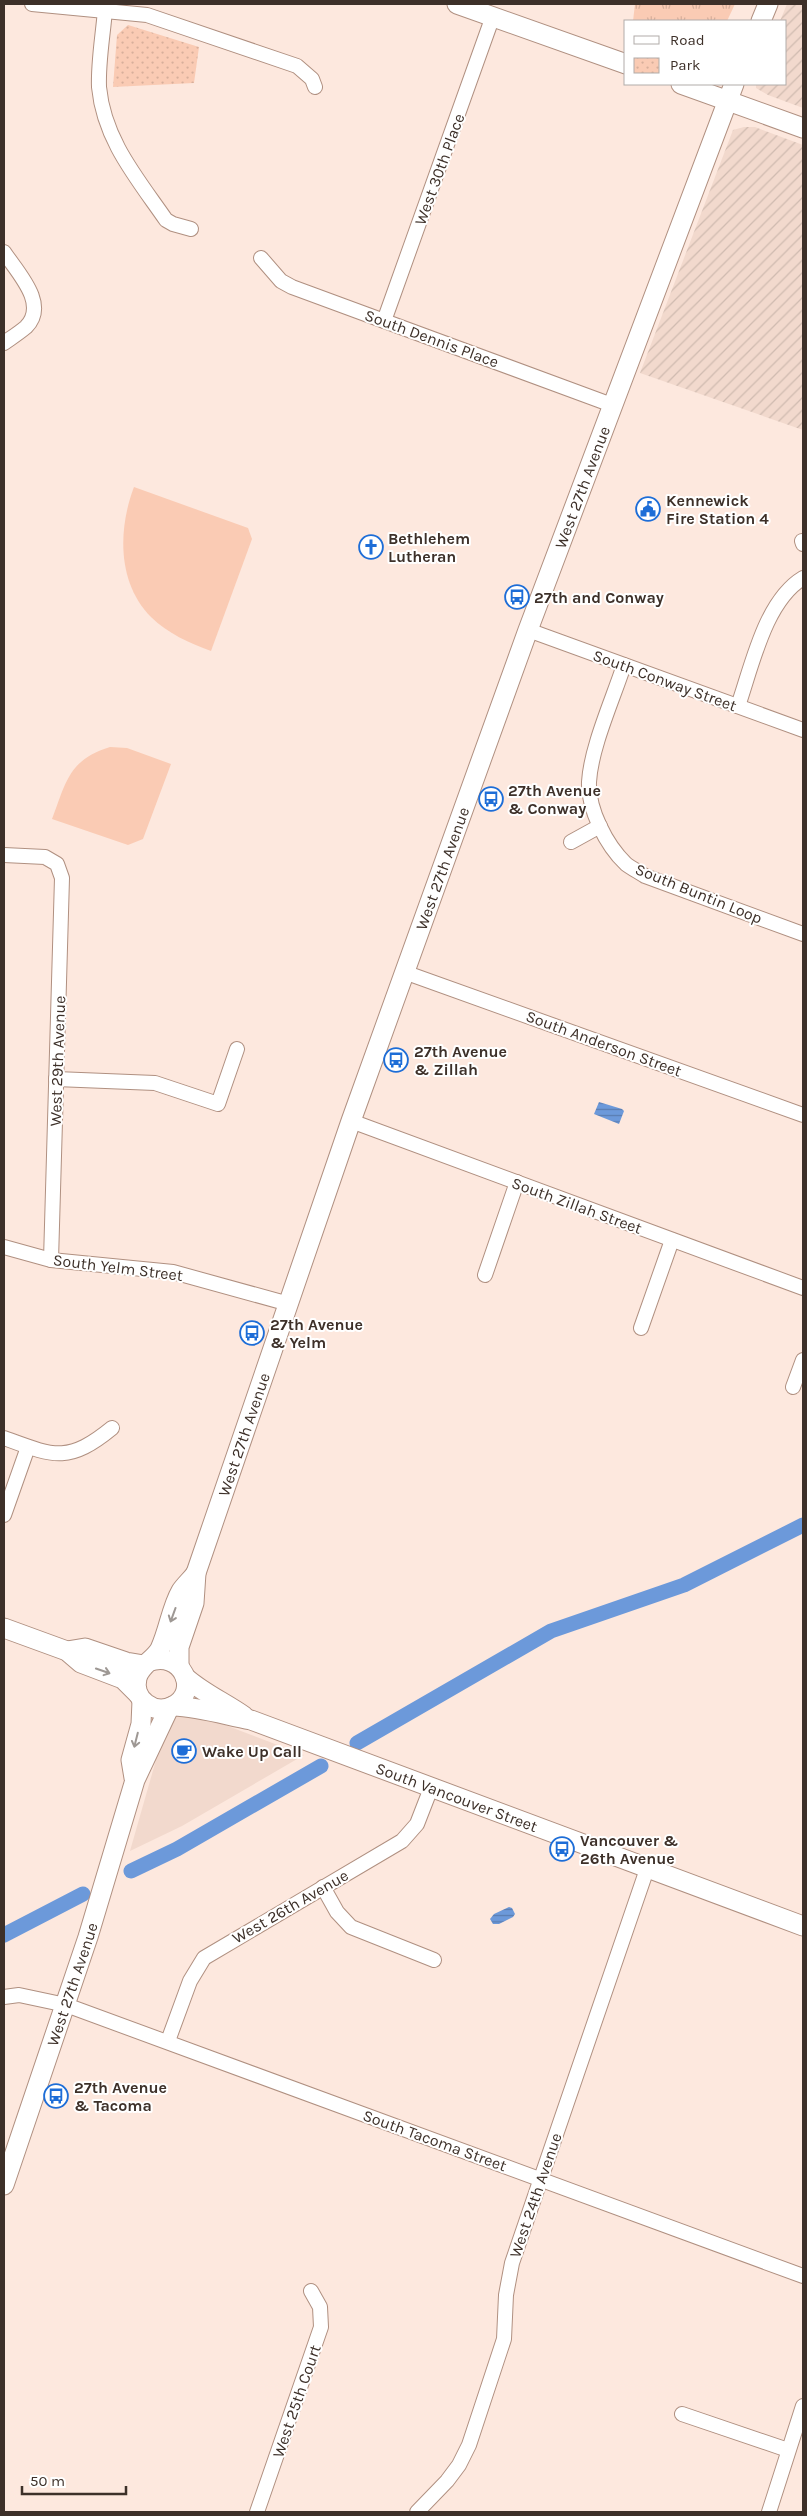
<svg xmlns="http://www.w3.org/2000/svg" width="807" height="2516" viewBox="0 0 807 2516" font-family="Karla,sans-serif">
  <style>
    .built { fill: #f2d9cd }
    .industrial { fill: url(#industrial-furrows) }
    .grass { fill: url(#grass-tufts) }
    .park { fill: url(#park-dots) }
    .pitch { fill: #facbb4 }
    .water { fill: url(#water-rules) }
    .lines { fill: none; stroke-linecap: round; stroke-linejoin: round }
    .canal { stroke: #6c99da; stroke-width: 15 }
    .street-casing { stroke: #b09081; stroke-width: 16 }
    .secondary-casing { stroke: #b09081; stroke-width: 21 }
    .street { stroke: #fff; stroke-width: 14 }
    .secondary { stroke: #fff; stroke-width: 19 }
    .oneway { stroke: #9e9894 }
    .labels { text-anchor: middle; stroke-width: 4; stroke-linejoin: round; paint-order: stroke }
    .street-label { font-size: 16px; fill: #3d3029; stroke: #fff }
    .poi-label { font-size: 16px; font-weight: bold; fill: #3d3029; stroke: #fff; text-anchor: start }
  </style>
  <defs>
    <pattern id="industrial-furrows" width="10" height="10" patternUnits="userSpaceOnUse" patternTransform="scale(1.25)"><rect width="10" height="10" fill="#f2d9cd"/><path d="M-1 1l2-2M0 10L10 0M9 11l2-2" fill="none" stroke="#d0bbb0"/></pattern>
    <pattern id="grass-tufts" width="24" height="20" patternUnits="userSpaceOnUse" patternTransform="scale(1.25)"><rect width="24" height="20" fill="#facbb4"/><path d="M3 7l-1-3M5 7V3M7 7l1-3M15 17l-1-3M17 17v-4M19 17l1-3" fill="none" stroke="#d7af9b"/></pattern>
    <pattern id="park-dots" width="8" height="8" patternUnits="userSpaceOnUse" patternTransform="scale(1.25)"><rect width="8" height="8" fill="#facbb4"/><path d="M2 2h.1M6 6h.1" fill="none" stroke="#d7af9b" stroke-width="1.8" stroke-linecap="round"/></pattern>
    <pattern id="water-rules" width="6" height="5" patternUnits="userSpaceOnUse" patternTransform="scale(1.25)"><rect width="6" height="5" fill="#6c99da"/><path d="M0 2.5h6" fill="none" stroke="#5a7db1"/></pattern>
  </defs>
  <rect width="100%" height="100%" fill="#fde8de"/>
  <path class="built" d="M 180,1713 L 199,1715 L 304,1755 L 182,1826 L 130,1851 L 156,1760 L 157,1741 L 168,1719 Z"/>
  <g class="industrial">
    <path d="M 787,4 L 803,4 L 803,108 L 768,95 L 756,88 L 756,84 L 786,84 L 786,21 L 780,21 Z"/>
    <path d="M 744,127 L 755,127 L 803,145 L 803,430 L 640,373 L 733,130 Z"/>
  </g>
  <path class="grass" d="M 635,4 L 735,4 L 727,21 L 633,21 Z"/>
  <path class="park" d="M 128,25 L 199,47 L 194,83 L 113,87 L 117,35 Z"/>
  <g class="pitch">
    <path d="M 134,487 L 248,528 L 252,539 L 211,651 C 190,643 168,634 151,617 C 117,583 118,529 134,487 Z"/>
    <path d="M 110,747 L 127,748 L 171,764 L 143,839 L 128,845 L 52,819 C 66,783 68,760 110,747 Z"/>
  </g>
  <g class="water">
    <path d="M 599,1102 L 622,1109 L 624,1111 L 619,1124 L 594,1114 Z"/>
    <path d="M 509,1907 L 512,1908 L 515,1914 L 513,1917 L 499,1924 L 493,1924 L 490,1919 L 494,1914 Z"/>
  </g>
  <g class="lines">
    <g class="canal">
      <path d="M 357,1743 L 551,1631 L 684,1585 L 803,1525"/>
      <path d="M 131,1871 L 177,1849 L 321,1766"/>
      <path d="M 4,1935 L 83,1894"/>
    </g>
    <g class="street-casing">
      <g id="street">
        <path d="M 32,4 L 147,15 L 297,66 L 312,79 L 315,87"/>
        <path d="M 105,10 C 103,35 98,62 99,87 C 104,140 137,178 166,220 L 173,224 L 191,229"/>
        <path d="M 4,252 C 17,272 49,304 26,327 C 19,333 11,338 4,343"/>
        <path d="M 261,258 L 281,281 L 292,287 L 612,405"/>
        <path d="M 384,321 L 493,16"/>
        <path d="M 802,541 L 803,544"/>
        <path d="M 528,630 L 803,730"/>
        <path d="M 624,665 C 613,699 591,747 589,782 C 588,809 606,845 626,864 C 631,868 639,872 645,876 L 803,934"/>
        <path d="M 738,706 C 752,666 765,601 803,578"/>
        <path d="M 571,842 L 600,826"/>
        <path d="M 4,855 L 45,857 L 57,864 L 62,878 L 51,1260"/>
        <path d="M 404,972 L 803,1115"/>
        <path d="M 56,1079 L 155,1083 L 218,1104 L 237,1049"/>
        <path d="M 351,1121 L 803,1288"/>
        <path d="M 4,1247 L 51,1260 L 173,1272 L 289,1304"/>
        <path d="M 485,1275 L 517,1182"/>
        <path d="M 641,1328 L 672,1240"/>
        <path d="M 793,1387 L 803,1360"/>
        <path d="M 4,1438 C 53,1456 68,1464 112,1428"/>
        <path d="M 4,1515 L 28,1447"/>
        <path d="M 323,1887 L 337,1912 L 351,1927 L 434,1960"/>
        <path d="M 4,1997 L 19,1995 L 66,2005 L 803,2276"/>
        <path d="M 168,2041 L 190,1981 L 204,1958 L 402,1841 L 417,1824 L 431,1788"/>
        <path d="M 682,2414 L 788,2450"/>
        <path d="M 257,2512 L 321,2327 L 320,2307 L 311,2291"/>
        <path d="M 417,2512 L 447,2481 L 459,2465 L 469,2445 L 504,2339 L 506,2295 L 512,2263 L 647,1869"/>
        <path d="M 769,2512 L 803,2406"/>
      </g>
    </g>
    <g class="secondary-casing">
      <g id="secondary">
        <path d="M 457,4 L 626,64"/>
        <path d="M 761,21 L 768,4"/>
        <path d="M 681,84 L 803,128"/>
        <path d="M 4,1628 L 67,1651 L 81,1663 L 123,1679 L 138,1694"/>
        <path d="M 67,1651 L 85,1648 L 126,1662 L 144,1665"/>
        <path d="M 148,1662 C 182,1649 201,1692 173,1706 C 154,1716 132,1699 137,1678 C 140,1665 154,1660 160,1649 C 169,1630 171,1608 181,1591 C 185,1585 192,1579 196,1573"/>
        <path id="s1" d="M 179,1666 L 179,1647 L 194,1603 L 196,1573 L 351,1121 L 528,630 L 734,84"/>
        <path d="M 185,1677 C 203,1693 224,1702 244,1716"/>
        <path id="s2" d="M 173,1706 C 200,1707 225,1715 251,1720 L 803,1926"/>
        <path d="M 134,1778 L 131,1760 L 141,1724 L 142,1701"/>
        <path id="s3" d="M 4,2185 L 88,1937 L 135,1780 L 169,1708"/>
      </g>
    </g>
    <use href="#street" class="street"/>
    <use href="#secondary" class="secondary"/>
  </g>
  <defs><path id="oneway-shaft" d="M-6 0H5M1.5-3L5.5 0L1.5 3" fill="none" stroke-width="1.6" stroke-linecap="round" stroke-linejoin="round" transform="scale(1.25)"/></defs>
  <g class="oneway">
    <use href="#oneway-shaft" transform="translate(173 1615) rotate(110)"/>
    <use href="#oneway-shaft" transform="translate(103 1671) rotate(19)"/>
    <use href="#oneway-shaft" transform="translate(136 1740) rotate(104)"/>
  </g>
  <defs>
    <g id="civic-ring" transform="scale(1.25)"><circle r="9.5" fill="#fff" stroke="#1d6dd7" stroke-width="1.5"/><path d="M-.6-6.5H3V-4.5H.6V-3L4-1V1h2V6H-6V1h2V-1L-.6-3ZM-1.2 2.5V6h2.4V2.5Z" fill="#1d6dd7"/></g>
    <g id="church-ring" transform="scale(1.25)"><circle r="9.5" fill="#fff" stroke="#1d6dd7" stroke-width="1.5"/><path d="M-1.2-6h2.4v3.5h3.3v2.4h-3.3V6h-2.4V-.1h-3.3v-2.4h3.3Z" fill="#1d6dd7"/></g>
    <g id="bus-ring" transform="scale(1.25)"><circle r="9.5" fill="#fff" stroke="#1d6dd7" stroke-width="1.5"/><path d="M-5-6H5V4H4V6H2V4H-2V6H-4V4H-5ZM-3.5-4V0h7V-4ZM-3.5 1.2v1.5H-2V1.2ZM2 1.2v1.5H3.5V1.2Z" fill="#1d6dd7"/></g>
    <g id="cafe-ring" transform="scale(1.25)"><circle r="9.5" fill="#fff" stroke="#1d6dd7" stroke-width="1.5"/><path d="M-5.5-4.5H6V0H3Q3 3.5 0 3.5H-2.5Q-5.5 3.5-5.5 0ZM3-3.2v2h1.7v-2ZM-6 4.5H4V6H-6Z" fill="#1d6dd7"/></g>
  </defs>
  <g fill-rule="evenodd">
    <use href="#civic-ring" x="648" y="509"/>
    <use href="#church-ring" x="371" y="547"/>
    <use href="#bus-ring" x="517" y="597"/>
    <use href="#bus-ring" x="491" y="799"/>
    <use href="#bus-ring" x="396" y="1060"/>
    <use href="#bus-ring" x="252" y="1333"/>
    <use href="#cafe-ring" x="184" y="1751"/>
    <use href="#bus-ring" x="562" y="1849"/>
    <use href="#bus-ring" x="56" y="2096"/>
  </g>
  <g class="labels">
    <g class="street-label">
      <text transform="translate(439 169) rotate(-70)" y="6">West 30th Place</text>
      <text transform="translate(432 338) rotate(20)" y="6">South Dennis Place</text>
      <text dy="6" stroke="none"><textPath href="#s1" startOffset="1248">West 27th Avenue</textPath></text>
      <text transform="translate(665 680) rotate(20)" y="6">South Conway Street</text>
      <text dy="6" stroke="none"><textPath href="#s1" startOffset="842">West 27th Avenue</textPath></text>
      <text transform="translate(699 893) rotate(22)" y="6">South Buntin Loop</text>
      <text transform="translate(604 1043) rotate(20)" y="6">South Anderson Street</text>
      <text transform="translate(57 1061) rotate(-88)" y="6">West 29th Avenue</text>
      <text transform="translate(577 1205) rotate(20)" y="6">South Zillah Street</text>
      <text transform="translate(118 1267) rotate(7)" y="6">South Yelm Street</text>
      <text dy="6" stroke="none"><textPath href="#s1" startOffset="242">West 27th Avenue</textPath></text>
      <text dy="6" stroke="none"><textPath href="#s2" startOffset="299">South Vancouver Street</textPath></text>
      <text transform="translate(290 1906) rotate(-30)" y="6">West 26th Avenue</text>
      <text dy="6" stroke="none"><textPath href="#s3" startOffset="212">West 27th Avenue</textPath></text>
      <text transform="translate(435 2140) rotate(20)" y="6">South Tacoma Street</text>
      <text transform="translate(535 2195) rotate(-71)" y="6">West 24th Avenue</text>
      <text transform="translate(296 2401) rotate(-71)" y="6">West 25th Court</text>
    </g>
    <g class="poi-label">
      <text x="666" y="506">Kennewick<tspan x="666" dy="18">Fire Station 4</tspan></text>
      <text x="388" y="544">Bethlehem<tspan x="388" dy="18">Lutheran</tspan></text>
      <text x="534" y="603">27th and Conway</text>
      <text x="508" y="796">27th Avenue<tspan x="508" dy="18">&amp; Conway</tspan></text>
      <text x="414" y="1057">27th Avenue<tspan x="414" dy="18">&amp; Zillah</tspan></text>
      <text x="270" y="1330">27th Avenue<tspan x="270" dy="18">&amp; Yelm</tspan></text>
      <text x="202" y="1757">Wake Up Call</text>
      <text x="580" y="1846">Vancouver &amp;<tspan x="580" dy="18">26th Avenue</tspan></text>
      <text x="74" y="2093">27th Avenue<tspan x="74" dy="18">&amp; Tacoma</tspan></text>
    </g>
  </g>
  <rect width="807" height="2516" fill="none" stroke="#3d3029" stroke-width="10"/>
  <rect x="624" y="20" width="162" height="65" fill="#ffffff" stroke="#b1aca9"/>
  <rect x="634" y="36" width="25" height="8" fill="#ffffff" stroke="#b1aca9"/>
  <text x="670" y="45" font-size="15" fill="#3d3029">Road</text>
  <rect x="634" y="58" width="25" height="15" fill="url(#park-dots)" stroke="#b1aca9"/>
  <text x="670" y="70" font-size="15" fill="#3d3029">Park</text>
  <path d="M22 2486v8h104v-8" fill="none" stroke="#3d3029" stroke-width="2.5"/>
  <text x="30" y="2486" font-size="15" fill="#3d3029" stroke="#ffffff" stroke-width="4" paint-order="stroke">50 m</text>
</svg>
